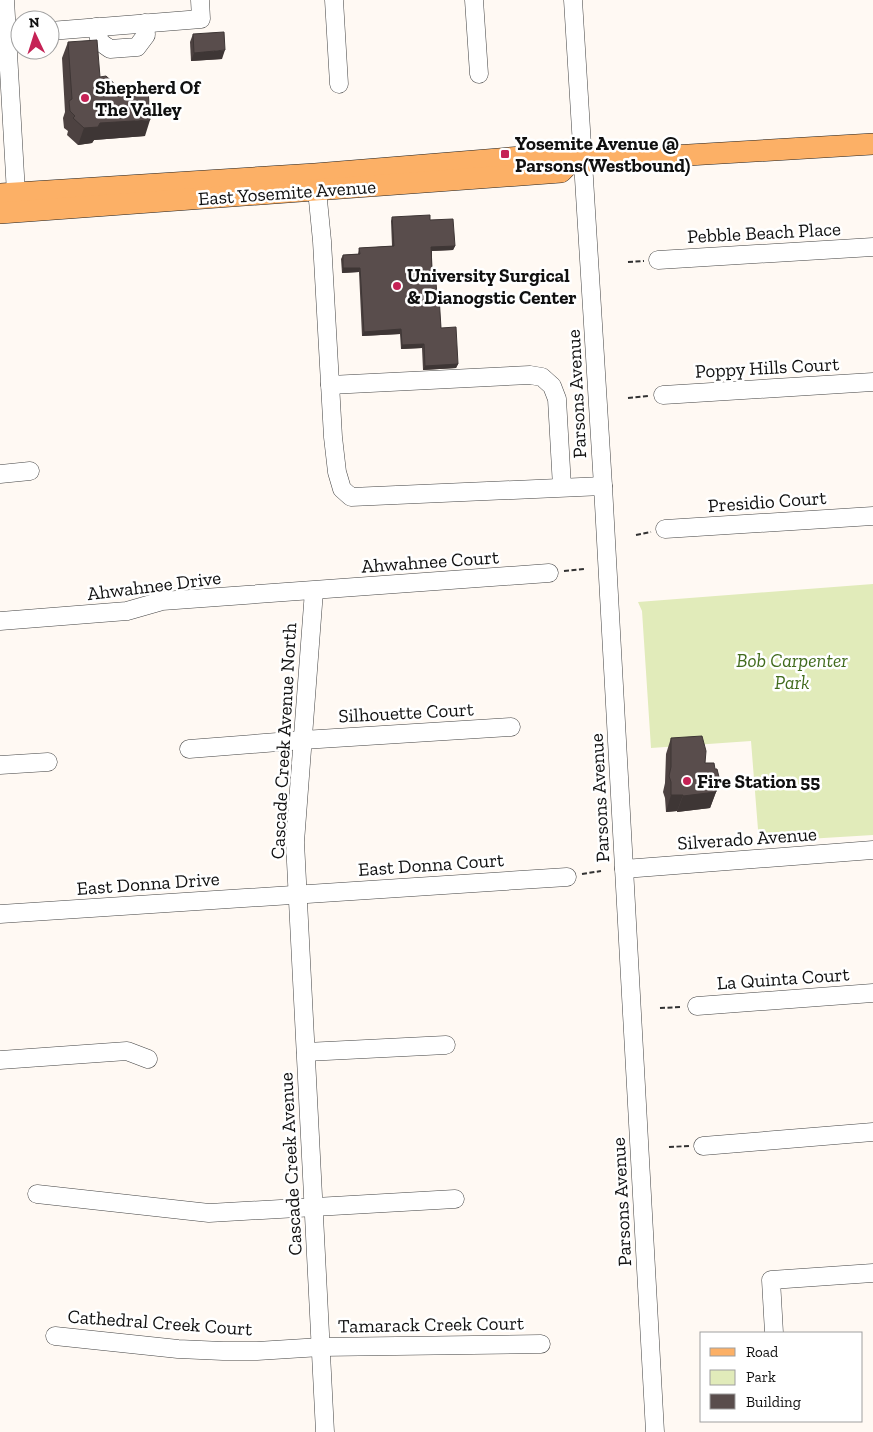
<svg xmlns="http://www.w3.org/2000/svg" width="873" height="1432" viewBox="0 0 873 1432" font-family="'Zilla Slab',serif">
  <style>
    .green { fill: #e1ebba }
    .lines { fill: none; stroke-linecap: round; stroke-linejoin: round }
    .minor-casing { stroke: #434343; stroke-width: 19 }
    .major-casing { stroke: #212121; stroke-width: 22 }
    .path { stroke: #323232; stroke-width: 2; stroke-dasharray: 5 2.5; stroke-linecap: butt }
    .minor { stroke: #fff; stroke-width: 18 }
    .major { stroke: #fcb066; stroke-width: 21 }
    .wall { fill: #4d4241 }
    .shaded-wall { fill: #3e3635 }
    .building { fill: #594d4c; stroke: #3e3635 }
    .poi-dot { fill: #c52255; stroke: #fff; stroke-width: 2 }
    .labels { text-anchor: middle; stroke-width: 5; stroke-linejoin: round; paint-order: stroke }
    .poi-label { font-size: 19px; font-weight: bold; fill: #101010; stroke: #fff; text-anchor: start }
    .street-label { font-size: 19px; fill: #101010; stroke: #fff }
    .park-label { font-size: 19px; font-style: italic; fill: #416b1d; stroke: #fff }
  </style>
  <rect width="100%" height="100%" fill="#fff9f3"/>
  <path class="green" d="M 873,584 L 873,835 L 759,842 L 751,741 L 651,748 L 642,611 L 638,602 Z"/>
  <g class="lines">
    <g class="minor-casing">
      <g id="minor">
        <path d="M 5,0 L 16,193"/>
        <path d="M 334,0 L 339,84"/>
        <path d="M 474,0 L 479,74"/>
        <path d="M 573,0 L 603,486 L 655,1432"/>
        <path d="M 96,27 L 100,42 L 110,49 L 137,47 L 146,35 L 145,23"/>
        <path d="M 50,31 L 201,19 L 200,0"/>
        <path d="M 317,190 L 322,241 L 333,437 L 337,472 L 342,489 L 351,497 L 603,486"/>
        <path d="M 658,260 L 873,247"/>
        <path d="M 330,385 L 530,375 L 542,377 L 552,386 L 557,399 L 562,487"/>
        <path d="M 663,395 L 873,382"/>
        <path d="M 0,474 L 30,471"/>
        <path d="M 665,529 L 873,516"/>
        <path d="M 314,591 L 295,842 L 325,1432"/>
        <path d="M 0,621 L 127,611 L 162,601 L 549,573"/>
        <path d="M 189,749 L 303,740 L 511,727"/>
        <path d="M 0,765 L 48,762"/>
        <path d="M 624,869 L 873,850"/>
        <path d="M 0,914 L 567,877"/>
        <path d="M 697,1006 L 873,993"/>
        <path d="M 306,1052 L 446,1045"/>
        <path d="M 0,1060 L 127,1051 L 148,1059"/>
        <path d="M 703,1146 L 873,1132"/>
        <path d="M 37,1194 L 209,1213 L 455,1199"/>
        <path d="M 774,1333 L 771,1280 L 873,1273"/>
        <path d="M 55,1336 L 178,1349 L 223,1351 L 257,1351 L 321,1347 L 541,1344"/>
      </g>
    </g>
    <g class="major-casing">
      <g id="major">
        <path d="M 0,194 L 315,174 L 558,154 L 571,162 L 873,144"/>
        <path d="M 0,213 L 561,172 L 571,162"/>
      </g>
    </g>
    <g class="path">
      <path d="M 628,262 L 644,261"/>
      <path d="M 628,398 L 648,396"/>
      <path d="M 636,535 L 651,532"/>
      <path d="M 564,571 L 585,569"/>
      <path d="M 582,874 L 601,871"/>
      <path d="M 660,1008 L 682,1007"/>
      <path d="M 669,1147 L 689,1146"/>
    </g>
    <use href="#minor" class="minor"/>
    <use href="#major" class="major"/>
  </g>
  <g class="wall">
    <path d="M 193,34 L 222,59 L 191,61 L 190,42 Z"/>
    <path d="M 68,42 L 100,77 L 117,92 L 145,136 L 94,140 L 92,143 L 78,145 L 67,135 L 68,131 L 64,128 L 63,118 L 65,112 L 62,58 Z"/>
    <path d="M 392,217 L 430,220 L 455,246 L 453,250 L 432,251 L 432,268 L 441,328 L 458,364 L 456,368 L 423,370 L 422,348 L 401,349 L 400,334 L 362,336 L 359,272 L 342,273 L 341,259 L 343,255 L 358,254 L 359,248 L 392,246 L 391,221 Z"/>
    <path d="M 671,738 L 705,763 L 715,769 L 719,784 L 710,808 L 677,812 L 677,811 L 666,812 L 665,798 L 663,792 L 665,783 L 666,754 Z"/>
  </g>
  <g class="shaded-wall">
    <path d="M 225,50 L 222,59 L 191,61 L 194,53 Z"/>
    <path d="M 150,120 L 145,136 L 94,140 L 92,143 L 78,145 L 84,128 L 100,123 Z"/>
    <path d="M 455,246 L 453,250 L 430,251 L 431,247 Z"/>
    <path d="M 343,268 L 360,268 L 359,272 L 342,273 Z"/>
    <path d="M 401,329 L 400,334 L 362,336 L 364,332 Z"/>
    <path d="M 424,344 L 422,348 L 401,349 L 402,345 Z"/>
    <path d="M 458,364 L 456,368 L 423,370 L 425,366 Z"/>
    <path d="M 719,784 L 710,808 L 677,812 L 683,796 Z"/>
    <path d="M 671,795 L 683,795 L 677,811 L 666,812 Z"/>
  </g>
  <g class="building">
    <path d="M 224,32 L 225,50 L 194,53 L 193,34 Z"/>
    <path d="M 97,40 L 100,77 L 106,76 L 117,86 L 117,92 L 148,89 L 150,120 L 100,123 L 98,127 L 84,128 L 73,118 L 75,116 L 70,111 L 69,101 L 72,99 L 68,42 Z"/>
    <path d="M 430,215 L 430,220 L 453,219 L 455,246 L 431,247 L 432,268 L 435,268 L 437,296 L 439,296 L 441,328 L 456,327 L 458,364 L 425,366 L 424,344 L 402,345 L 401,329 L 364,332 L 360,268 L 343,268 L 343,255 L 360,254 L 359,248 L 394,246 L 392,217 Z"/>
    <path d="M 702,736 L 706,751 L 705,763 L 714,763 L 715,769 L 717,769 L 719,777 L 719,784 L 715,785 L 716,792 L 683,796 L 683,795 L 671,795 L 671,782 L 669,776 L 671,767 L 671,738 Z"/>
  </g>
  <g class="poi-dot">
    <circle cx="85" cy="98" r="5"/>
    <rect x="500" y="149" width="10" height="10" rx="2.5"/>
    <circle cx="397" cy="286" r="5"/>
    <circle cx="687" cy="781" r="5"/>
  </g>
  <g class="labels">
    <g class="poi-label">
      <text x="95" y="94">Shepherd Of<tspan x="95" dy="22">The Valley</tspan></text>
      <text x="515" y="150">Yosemite Avenue @<tspan x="515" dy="22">Parsons(Westbound)</tspan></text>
      <text x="407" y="282">University Surgical<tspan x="407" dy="22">&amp; Dianogstic Center</tspan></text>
      <text x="697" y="788">Fire Station 55</text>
    </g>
    <g class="street-label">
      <text transform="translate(287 192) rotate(-4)" y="7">East Yosemite Avenue</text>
      <text transform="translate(764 232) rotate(-3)" y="7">Pebble Beach Place</text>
      <text transform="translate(767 367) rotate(-3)" y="7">Poppy Hills Court</text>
      <text transform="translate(576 394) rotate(-93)" y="7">Parsons Avenue</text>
      <text transform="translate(767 501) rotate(-4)" y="7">Presidio Court</text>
      <text transform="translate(430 561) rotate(-4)" y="7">Ahwahnee Court</text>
      <text transform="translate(154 585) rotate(-7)" y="7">Ahwahnee Drive</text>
      <text transform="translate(406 712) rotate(-3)" y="7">Silhouette Court</text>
      <text transform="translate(283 741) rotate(-87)" y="7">Cascade Creek Avenue North</text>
      <text transform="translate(599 798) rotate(-93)" y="7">Parsons Avenue</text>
      <text transform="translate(747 838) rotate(-4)" y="7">Silverado Avenue</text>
      <text transform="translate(431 864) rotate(-4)" y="7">East Donna Court</text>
      <text transform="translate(148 883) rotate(-4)" y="7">East Donna Drive</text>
      <text transform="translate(783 978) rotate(-4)" y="7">La Quinta Court</text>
      <text transform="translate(290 1164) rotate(-93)" y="7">Cascade Creek Avenue</text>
      <text transform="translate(621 1202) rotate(-93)" y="7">Parsons Avenue</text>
      <text transform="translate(160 1322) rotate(4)" y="7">Cathedral Creek Court</text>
      <text transform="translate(431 1324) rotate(-1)" y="7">Tamarack Creek Court</text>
    </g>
    <g class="park-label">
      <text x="792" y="667">Bob Carpenter<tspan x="792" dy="22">Park</tspan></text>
    </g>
  </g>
  <rect x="700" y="1332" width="162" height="90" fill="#ffffff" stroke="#9f9f9f"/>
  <rect x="710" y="1348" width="25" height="8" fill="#fcb066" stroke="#9f9f9f"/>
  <text x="746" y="1357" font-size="15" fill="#101010">Road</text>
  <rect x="710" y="1370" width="25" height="15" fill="#e1ebba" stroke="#9f9f9f"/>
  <text x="746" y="1382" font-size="15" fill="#101010">Park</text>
  <rect x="710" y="1394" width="25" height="15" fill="#594d4c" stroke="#9f9f9f"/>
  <text x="746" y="1407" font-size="15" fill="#101010">Building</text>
  <g transform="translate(35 35) rotate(356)"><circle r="24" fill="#ffffff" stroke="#9f9f9f"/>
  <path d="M0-4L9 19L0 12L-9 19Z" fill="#c52255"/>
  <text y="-8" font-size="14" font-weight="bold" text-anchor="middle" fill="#101010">N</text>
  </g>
</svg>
